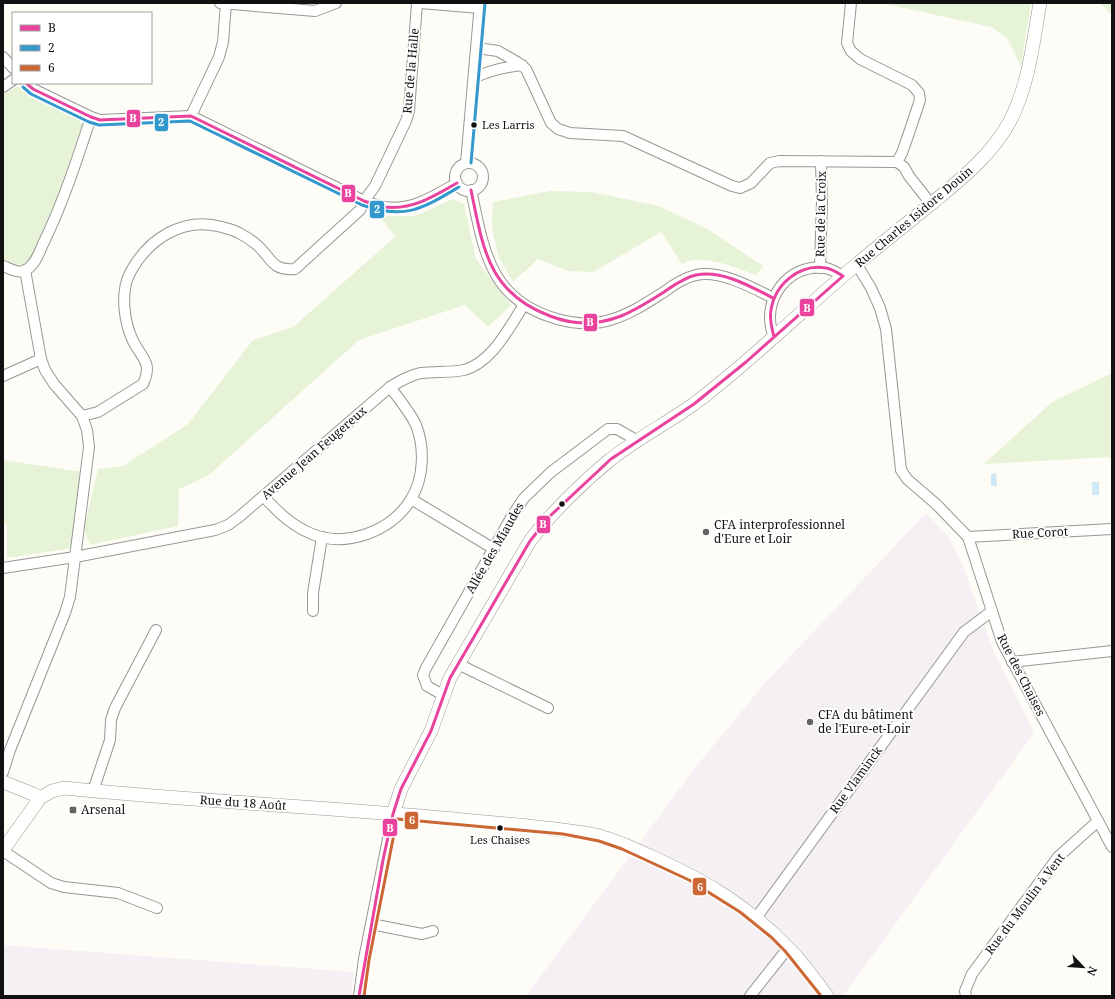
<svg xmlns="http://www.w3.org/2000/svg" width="1115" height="999" viewBox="0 0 1115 999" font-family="'Noto Serif',serif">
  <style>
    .industrial { fill: #f5f0f3 }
    .green { fill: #e7f3d7 }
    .water { fill: #cde8f7 }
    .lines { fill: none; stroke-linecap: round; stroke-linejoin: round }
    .minor-casing { stroke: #979795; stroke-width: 12 }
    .tertiary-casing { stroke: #979795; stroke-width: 14 }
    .minor { stroke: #fffffe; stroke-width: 10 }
    .tertiary { stroke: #fffffe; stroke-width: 13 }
    .bus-1-casing { stroke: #fff; stroke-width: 6 }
    .bus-2-casing { stroke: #fff; stroke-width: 6 }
    .bus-3-casing { stroke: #fff; stroke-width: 6 }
    .bus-1 { stroke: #e9439e; stroke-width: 3 }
    .bus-2 { stroke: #39c; stroke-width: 3 }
    .bus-3 { stroke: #c63; stroke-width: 3 }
    .bus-dot { fill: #111; stroke: #fff; stroke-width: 1.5 }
    .poi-dot { fill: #646362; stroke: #fff; stroke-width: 1.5 }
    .labels { text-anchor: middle; stroke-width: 4; stroke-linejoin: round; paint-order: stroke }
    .bus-label { font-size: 11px; fill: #111; stroke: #fff; text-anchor: start }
    .street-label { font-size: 12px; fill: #111; stroke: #fff }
    .poi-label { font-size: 12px; fill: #111; stroke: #fff; text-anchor: start }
    .line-badge { stroke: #fff; stroke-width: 1.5 }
    .badge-label { font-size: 11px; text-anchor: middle; font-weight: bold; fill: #fff }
  </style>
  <rect width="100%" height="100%" fill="#fdfcf7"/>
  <g class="industrial">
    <path d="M 926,513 L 947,535 L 955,549 L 963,566 L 992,647 L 1034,733 L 843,996 L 526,996 L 695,768 L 765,683 Z"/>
    <path d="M 3,945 L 354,972 L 351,996 L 3,996 Z"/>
  </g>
  <g class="green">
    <path d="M 881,3 L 1031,3 L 1021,66 L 1007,38 L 991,27 Z"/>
    <path d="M 1100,3 L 1112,3 L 1112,15 Z"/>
    <path d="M 18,86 L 28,95 L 78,116 L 82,126 L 59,194 L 28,262 L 17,266 L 3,260 L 3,94 Z"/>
    <path d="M 550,191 L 591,192 L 659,206 L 709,230 L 763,266 L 756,275 C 737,268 701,252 682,264 L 661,232 L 593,272 L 568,271 L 538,259 L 513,282 L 498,256 L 492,226 L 493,202 Z"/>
    <path d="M 453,199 L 464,204 L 476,259 L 511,305 L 488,327 L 465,305 L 359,340 L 209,475 L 179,489 L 178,526 L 90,545 L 84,529 L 98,469 L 123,466 L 188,424 L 253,340 L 293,327 L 395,237 L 380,216 L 415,216 Z"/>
    <path d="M 1112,373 L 1112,457 L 984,464 L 1052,402 Z"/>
    <path d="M 3,460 L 82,472 L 73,548 L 7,558 L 7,525 L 3,521 Z"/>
  </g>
  <g class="water">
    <path d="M 996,473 L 997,486 L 991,486 L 991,474 Z"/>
    <rect x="1092" y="482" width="7" height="13"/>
  </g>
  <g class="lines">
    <g class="minor-casing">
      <g id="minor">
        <path d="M 220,3 L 315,11 L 336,3"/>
        <path d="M 420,3 L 480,8"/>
        <path d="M 851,3 L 847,43 L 851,51 L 860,59 L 912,85 L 919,93 L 920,100 L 911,127 L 902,153 L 897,162"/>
        <path d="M 477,48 L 498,51 L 517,62 L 526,69 L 551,123 L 558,129 L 570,133 L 623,136 L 732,186 L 740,188 L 751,183 L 770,163 L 779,161 L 897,162"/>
        <path d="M 3,57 L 13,68"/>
        <path d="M 474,78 C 490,70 505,67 522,65"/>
        <path d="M 26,83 L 33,89 L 91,117 L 100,120 L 191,116 L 364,201 C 371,203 378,206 385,207 C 412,211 434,196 457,183"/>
        <path d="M 3,87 L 13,80"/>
        <path d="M 191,116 L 219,57 L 223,42 L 226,3"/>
        <path d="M 897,162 L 904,167 L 909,176 L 931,204"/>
        <path d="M 466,163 L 480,3"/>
        <circle cx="469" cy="177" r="14"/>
        <path d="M 471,190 C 484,250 489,300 557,319 C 575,324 596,325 613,319 C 632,313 648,302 664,292 C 673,285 684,278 696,275 C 721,270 751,287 773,298"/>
        <path d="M 857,265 L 871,288 L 880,308 L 886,329 L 901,470 L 907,479 L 936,504 L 968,537 L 1002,642 L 1112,847"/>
        <path d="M 3,266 C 11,269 18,274 26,270 C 35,265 39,253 43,244 C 63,203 77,160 91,117"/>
        <path d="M 820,268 L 822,200 L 821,161"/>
        <path d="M 774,337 C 759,302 788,262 826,268 C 833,270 838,273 843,276"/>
        <path d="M 3,376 L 41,359"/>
        <path d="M 82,416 L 98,412 L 143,384 C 153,362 142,359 133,341 C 124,322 120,292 130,273 C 148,239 183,216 222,227 C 228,229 234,230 239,233 C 245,236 251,240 257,245 C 272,258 271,271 295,269 L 360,210 L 364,201 L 375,186 L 406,121 L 409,111 L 417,3"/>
        <path d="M 264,497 C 278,512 292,526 312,534 C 347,548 392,531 411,499 C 424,478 425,448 416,425 C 410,412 399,399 390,387"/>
        <path d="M 411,499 L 494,549"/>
        <path d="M 968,537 L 1112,529"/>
        <path d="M 3,568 L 75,557 L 215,530 L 228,525 L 239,517 L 390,387 C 400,381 410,375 421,373 C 435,371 450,373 464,370 C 493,362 509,327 524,305"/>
        <path d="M 313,611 L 313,593 L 322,537"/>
        <path d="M 1012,662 L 1112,651"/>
        <path d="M 458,664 L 548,708"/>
        <path d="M 443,695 L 427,686 L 423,675 L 426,668 L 512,516 L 524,498 L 551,472 L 608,429 L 617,429 L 638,441"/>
        <path d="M 3,772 L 10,750 L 65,613 L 70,597 L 89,447 L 87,430 L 82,416 L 54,384 L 45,370 L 41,359 L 25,270"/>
        <path d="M 93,791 L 110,740 L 111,720 L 115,708 L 156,630"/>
        <path d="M 3,851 L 51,883 L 64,887 L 118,893 L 157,908"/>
        <path d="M 756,918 L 964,632 L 992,611"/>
        <path d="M 371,924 L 422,934 L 433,931"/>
        <path d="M 359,996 L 364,959 L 393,814"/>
        <path d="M 750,996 L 788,948"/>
        <path d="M 966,996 L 965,991 L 972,974 L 1058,857 L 1098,821"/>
      </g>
    </g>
    <g class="tertiary-casing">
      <g id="tertiary">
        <path d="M 3,782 L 33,794 L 40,798 L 52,791 L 64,788 C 194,801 325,807 455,819 C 490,823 526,825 562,830 C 576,832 592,833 606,838 C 622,843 637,850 652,857 C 704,880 748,906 788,948 C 803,962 814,979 827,996"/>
        <path d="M 393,814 L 401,789 L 431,731 L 450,678 L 530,541 C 551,513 584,481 611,459 C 637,439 667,423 694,404 C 751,361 802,310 857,264 C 881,244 906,224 931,204 C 960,180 992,155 1010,121 C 1029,84 1033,43 1040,3"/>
        <path d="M 3,850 L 40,798"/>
      </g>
    </g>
    <use href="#minor" class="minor"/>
    <use href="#tertiary" class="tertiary"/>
    <g class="bus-1-casing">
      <g id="bus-1">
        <path d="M 26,83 L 33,89 L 91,117 L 100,120 L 191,116 L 364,201 C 371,203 378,206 385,207 C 412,210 435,196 457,183"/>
        <path d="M 471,190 C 483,248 488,293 550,316 C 573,325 598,325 621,316 C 636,310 650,301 664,292 C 673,286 683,278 696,275 C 722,270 750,286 773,298"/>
        <path d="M 359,996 L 383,860 L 393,814 L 401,789 L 431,731 L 450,678 L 530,541 L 550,516 L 611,459 L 694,404 L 746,362 L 843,276 C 838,273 832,269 826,268 C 800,263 775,284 771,310 C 769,319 772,328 774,337"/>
      </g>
    </g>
    <g class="bus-2-casing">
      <g id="bus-2">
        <path d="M 23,87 L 31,94 L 89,122 L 99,125 L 190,121 L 362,205 C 405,220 422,209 459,187"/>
        <path d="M 471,163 L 485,3"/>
      </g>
    </g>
    <g class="bus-3-casing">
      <path id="bus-3" d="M 364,996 L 369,960 L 397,819 L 563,834 L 599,841 L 622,849 L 689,880 L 740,912 L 771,937 L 785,951 L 821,996"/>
    </g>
    <use href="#bus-1" class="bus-1"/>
    <use href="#bus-2" class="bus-2"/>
    <use href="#bus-3" class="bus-3"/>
  </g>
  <g class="bus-dot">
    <circle cx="474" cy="125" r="3.5"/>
    <circle cx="562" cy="504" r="3.5"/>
    <circle cx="500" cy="828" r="3.5"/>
  </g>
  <g class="poi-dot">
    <circle cx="706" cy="532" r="4"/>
    <circle cx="810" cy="722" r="4"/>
    <rect x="69" y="806" width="8" height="8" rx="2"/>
  </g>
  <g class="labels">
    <g class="bus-label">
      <text x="482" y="129">Les Larris</text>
      <text x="500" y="844" text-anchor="middle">Les Chaises</text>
    </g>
    <g class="street-label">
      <text transform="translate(411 71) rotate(-85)" y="4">Rue de la Halle</text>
      <text transform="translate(821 214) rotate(-89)" y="4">Rue de la Croix</text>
      <text transform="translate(914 217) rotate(-40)" y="4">Rue Charles Isidore Douin</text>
      <text transform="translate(314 453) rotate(-41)" y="4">Avenue Jean Feugereux</text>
      <text transform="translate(1040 533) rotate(-3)" y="4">Rue Corot</text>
      <text transform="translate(495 548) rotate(-60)" y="4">Allée des Miaudes</text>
      <text transform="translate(1021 675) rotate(63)" y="4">Rue des Chaises</text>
      <text transform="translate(856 780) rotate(-54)" y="4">Rue Vlaminck</text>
      <text transform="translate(243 803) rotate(4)" y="4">Rue du 18 Août</text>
      <text transform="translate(1025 904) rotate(-53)" y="4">Rue du Moulin à Vent</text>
    </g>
    <g class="poi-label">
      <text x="714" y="529">CFA interprofessionnel<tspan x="714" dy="14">d'Eure et Loir</tspan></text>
      <text x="818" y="719">CFA du bâtiment<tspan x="818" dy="14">de l'Eure-et-Loir</tspan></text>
      <text x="81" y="814">Arsenal</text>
    </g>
  </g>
  <g class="line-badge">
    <rect x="126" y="109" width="15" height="19" rx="4" fill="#e9439e"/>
    <rect x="154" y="113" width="15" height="19" rx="4" fill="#39c"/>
    <rect x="341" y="184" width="15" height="19" rx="4" fill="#e9439e"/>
    <rect x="369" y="200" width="16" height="19" rx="4" fill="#39c"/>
    <rect x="799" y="298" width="16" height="19" rx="4" fill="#e9439e"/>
    <rect x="583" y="313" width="15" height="19" rx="4" fill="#e9439e"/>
    <rect x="536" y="515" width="15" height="19" rx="4" fill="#e9439e"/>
    <rect x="404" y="811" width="15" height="19" rx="4" fill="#c63"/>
    <rect x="382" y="818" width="16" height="19" rx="4" fill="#e9439e"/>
    <rect x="692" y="877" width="15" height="19" rx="4" fill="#c63"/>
  </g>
  <g class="badge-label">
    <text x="133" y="122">B</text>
    <text x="161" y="126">2</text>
    <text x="348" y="197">B</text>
    <text x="377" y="213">2</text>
    <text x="807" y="312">B</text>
    <text x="590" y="326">B</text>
    <text x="543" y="528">B</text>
    <text x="412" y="824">6</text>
    <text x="390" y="832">B</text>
    <text x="700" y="891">6</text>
  </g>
  <rect width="1115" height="999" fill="none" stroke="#111111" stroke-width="8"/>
  <rect x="12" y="12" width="140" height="72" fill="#ffffff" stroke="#a0a0a0"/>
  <rect x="20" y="25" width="20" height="6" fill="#e9439e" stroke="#a0a0a0"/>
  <text x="48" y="32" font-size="12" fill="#111111">B</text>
  <rect x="20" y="45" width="20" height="6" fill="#3399cc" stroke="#a0a0a0"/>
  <text x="48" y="52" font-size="12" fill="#111111">2</text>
  <rect x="20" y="65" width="20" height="6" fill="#cc6633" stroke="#a0a0a0"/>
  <text x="48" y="72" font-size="12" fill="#111111">6</text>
  <g transform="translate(1083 967) rotate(115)" stroke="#ffffff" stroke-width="3" paint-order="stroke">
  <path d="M0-3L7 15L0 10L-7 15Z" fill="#111111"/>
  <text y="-6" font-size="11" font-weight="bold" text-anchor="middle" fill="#111111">N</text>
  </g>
</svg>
